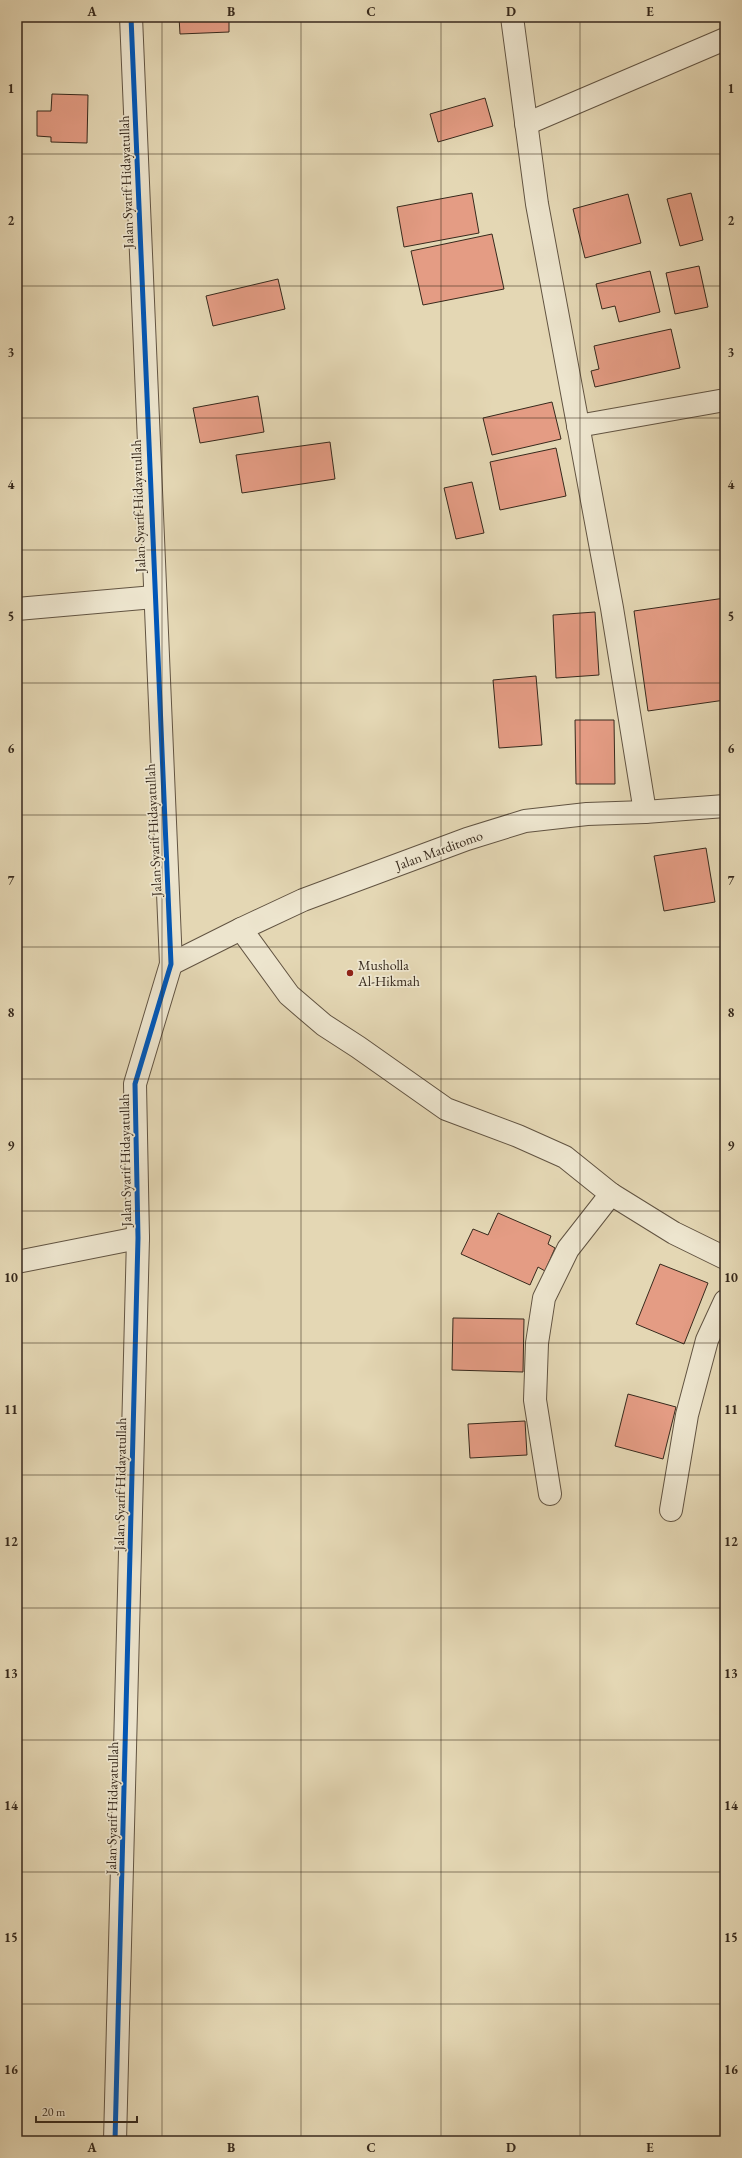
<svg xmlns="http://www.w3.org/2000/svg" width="742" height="2158" viewBox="0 0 742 2158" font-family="'EB Garamond',serif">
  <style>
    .building { fill: #e49c84; stroke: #37291c }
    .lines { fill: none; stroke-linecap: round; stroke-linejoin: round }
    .minor-casing { stroke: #625442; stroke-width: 24 }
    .tertiary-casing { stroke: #625442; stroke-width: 24 }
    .minor { stroke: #ede5ce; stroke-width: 22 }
    .tertiary { stroke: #ede5ce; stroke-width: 22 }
    .cycleway-casing { stroke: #ede5ce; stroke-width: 8 }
    .cycleway { stroke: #0057b8; stroke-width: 5 }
    .grid { fill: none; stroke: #37291c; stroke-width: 1; stroke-opacity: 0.55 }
    .poi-dot { fill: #8f2418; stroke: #ede5ce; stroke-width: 1.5 }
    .labels { text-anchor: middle; stroke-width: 3.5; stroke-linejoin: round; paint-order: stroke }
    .street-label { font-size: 14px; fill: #37291c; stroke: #ede5ce }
    .poi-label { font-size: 14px; fill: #37291c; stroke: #ede5ce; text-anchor: start }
    .neatline { fill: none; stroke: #37291c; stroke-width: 1.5 }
    .grid-label { font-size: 13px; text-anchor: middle; font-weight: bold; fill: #37291c }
  </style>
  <rect width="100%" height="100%" fill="#e4d7b4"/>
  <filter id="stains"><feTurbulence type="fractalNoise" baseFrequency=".005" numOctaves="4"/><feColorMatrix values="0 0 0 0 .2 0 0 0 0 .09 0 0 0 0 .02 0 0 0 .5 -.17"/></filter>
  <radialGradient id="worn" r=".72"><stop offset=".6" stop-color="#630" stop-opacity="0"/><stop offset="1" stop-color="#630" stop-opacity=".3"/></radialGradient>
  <g class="building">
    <path d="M 179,17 L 229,17 L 229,32 L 180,34 Z"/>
    <path d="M 52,94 L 88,95 L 87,143 L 51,142 L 51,137 L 37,136 L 37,111 L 51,111 Z"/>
    <path d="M 485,98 L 493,126 L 438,142 L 430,114 Z"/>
    <path d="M 472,193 L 479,233 L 404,247 L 397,207 Z"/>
    <path d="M 691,193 L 703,240 L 680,246 L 667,199 Z"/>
    <path d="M 628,194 L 641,243 L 585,258 L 573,209 Z"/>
    <path d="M 492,234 L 504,289 L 423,305 L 411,251 Z"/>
    <path d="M 699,266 L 708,307 L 675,314 L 666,273 Z"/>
    <path d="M 650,271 L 660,312 L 619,322 L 615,306 L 602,309 L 596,284 Z"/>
    <path d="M 278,279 L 285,309 L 213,326 L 206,296 Z"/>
    <path d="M 671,329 L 680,368 L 595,387 L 591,371 L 599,369 L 594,346 Z"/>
    <path d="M 258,396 L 264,432 L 200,443 L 193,408 Z"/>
    <path d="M 552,402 L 561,439 L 492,455 L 483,418 Z"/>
    <path d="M 330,442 L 335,479 L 242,493 L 236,455 Z"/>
    <path d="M 556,448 L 566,496 L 500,510 L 490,462 Z"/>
    <path d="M 472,482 L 484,533 L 456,539 L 444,488 Z"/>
    <path d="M 725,598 L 725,700 L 648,711 L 634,611 Z"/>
    <path d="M 595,612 L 599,675 L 556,678 L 553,615 Z"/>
    <path d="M 536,676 L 542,745 L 499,748 L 493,680 Z"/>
    <path d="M 575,720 L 614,720 L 615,784 L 576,784 Z"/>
    <path d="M 706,848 L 715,902 L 664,911 L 654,856 Z"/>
    <path d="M 498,1213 L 551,1236 L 548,1244 L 555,1248 L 545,1271 L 538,1267 L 530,1285 L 461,1254 L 473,1229 L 488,1235 Z"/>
    <path d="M 660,1264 L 708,1283 L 684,1344 L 636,1324 Z"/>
    <path d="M 453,1318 L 524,1319 L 523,1372 L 452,1370 Z"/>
    <path d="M 628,1394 L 676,1407 L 663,1459 L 615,1446 Z"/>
    <path d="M 525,1421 L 527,1455 L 470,1458 L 468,1424 Z"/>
  </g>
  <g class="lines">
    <g class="minor-casing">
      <g id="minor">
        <path d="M 512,17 L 537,204 L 612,608 L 645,812"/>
        <path d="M 526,124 L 725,39"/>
        <path d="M 578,426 L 725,400"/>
        <path d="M 17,609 L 154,597"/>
        <path d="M 241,929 L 289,995 L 324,1025 L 358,1047 L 446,1109 L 518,1136 L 565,1157 L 611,1194 L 674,1233 L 725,1258"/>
        <path d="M 17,1262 L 138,1238"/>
        <path d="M 550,1494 L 535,1400 L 537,1343 L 544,1298 L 568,1249 L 611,1194"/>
        <path d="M 671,1510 L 687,1415 L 707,1340 L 725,1301"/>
      </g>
    </g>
    <g class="tertiary-casing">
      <g id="tertiary">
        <path d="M 171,964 L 241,929 L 303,900 L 467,839 L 525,821 L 587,814 L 645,812 L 725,806"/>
        <path d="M 115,2141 L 138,1238 L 135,1084 L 171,964 L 131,17"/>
      </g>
    </g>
    <use href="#minor" class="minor"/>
    <use href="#tertiary" class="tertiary"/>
    <g class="cycleway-casing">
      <path id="cycleway" d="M 115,2141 L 138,1238 L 135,1084 L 171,964 L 131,17"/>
    </g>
    <use href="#cycleway" class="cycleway"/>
  </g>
  <path class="grid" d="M 162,17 L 162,2141M 301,17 L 301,2141M 441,17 L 441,2141M 580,17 L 580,2141M 17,154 L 725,154M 17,286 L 725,286M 17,418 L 725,418M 17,550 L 725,550M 17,683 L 725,683M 17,815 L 725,815M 17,947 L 725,947M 17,1079 L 725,1079M 17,1211 L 725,1211M 17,1343 L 725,1343M 17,1475 L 725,1475M 17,1608 L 725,1608M 17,1740 L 725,1740M 17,1872 L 725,1872M 17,2004 L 725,2004"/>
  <circle class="poi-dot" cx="350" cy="973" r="4"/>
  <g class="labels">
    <g class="street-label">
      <text transform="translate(126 182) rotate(-92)" y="5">Jalan Syarif Hidayatullah</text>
      <text transform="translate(138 506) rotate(-92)" y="5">Jalan Syarif Hidayatullah</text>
      <text transform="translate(153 830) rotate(-93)" y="5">Jalan Syarif Hidayatullah</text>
      <text transform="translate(439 850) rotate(-20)" y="5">Jalan Marditomo</text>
      <text transform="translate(125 1160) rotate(-91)" y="5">Jalan Syarif Hidayatullah</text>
      <text transform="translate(120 1484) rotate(-89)" y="5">Jalan Syarif Hidayatullah</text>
      <text transform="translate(112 1808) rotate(-89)" y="5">Jalan Syarif Hidayatullah</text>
    </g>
    <g class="poi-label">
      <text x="358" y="970">Musholla<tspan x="358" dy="16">Al-Hikmah</tspan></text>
    </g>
  </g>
  <rect width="742" height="2158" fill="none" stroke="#e4d7b4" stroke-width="44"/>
  <path d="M36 2116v6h101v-6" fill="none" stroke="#37291c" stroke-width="2"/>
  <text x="42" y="2116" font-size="12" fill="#37291c" stroke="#ede5ce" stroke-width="3" paint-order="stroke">20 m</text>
  <rect x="22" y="22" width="698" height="2114" class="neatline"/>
  <g class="grid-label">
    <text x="92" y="16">A</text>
    <text x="231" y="16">B</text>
    <text x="371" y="16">C</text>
    <text x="511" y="16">D</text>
    <text x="650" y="16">E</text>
    <text x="11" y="93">1</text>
    <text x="731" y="93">1</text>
    <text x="11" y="225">2</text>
    <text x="731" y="225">2</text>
    <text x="11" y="357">3</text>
    <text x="731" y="357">3</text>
    <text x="11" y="489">4</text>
    <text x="731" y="489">4</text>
    <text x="11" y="621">5</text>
    <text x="731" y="621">5</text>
    <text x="11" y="753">6</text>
    <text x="731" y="753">6</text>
    <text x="11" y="885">7</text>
    <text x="731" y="885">7</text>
    <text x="11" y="1017">8</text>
    <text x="731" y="1017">8</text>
    <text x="11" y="1150">9</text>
    <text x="731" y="1150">9</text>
    <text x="11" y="1282">10</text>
    <text x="731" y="1282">10</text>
    <text x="11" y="1414">11</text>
    <text x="731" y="1414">11</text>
    <text x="11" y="1546">12</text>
    <text x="731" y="1546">12</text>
    <text x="11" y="1678">13</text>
    <text x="731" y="1678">13</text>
    <text x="11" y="1810">14</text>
    <text x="731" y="1810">14</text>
    <text x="11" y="1942">15</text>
    <text x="731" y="1942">15</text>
    <text x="11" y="2074">16</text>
    <text x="731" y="2074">16</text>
    <text x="92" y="2152">A</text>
    <text x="231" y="2152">B</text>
    <text x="371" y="2152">C</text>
    <text x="511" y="2152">D</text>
    <text x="650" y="2152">E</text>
  </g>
  <rect width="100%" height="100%" filter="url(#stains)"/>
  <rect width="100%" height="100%" fill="url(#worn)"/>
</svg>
